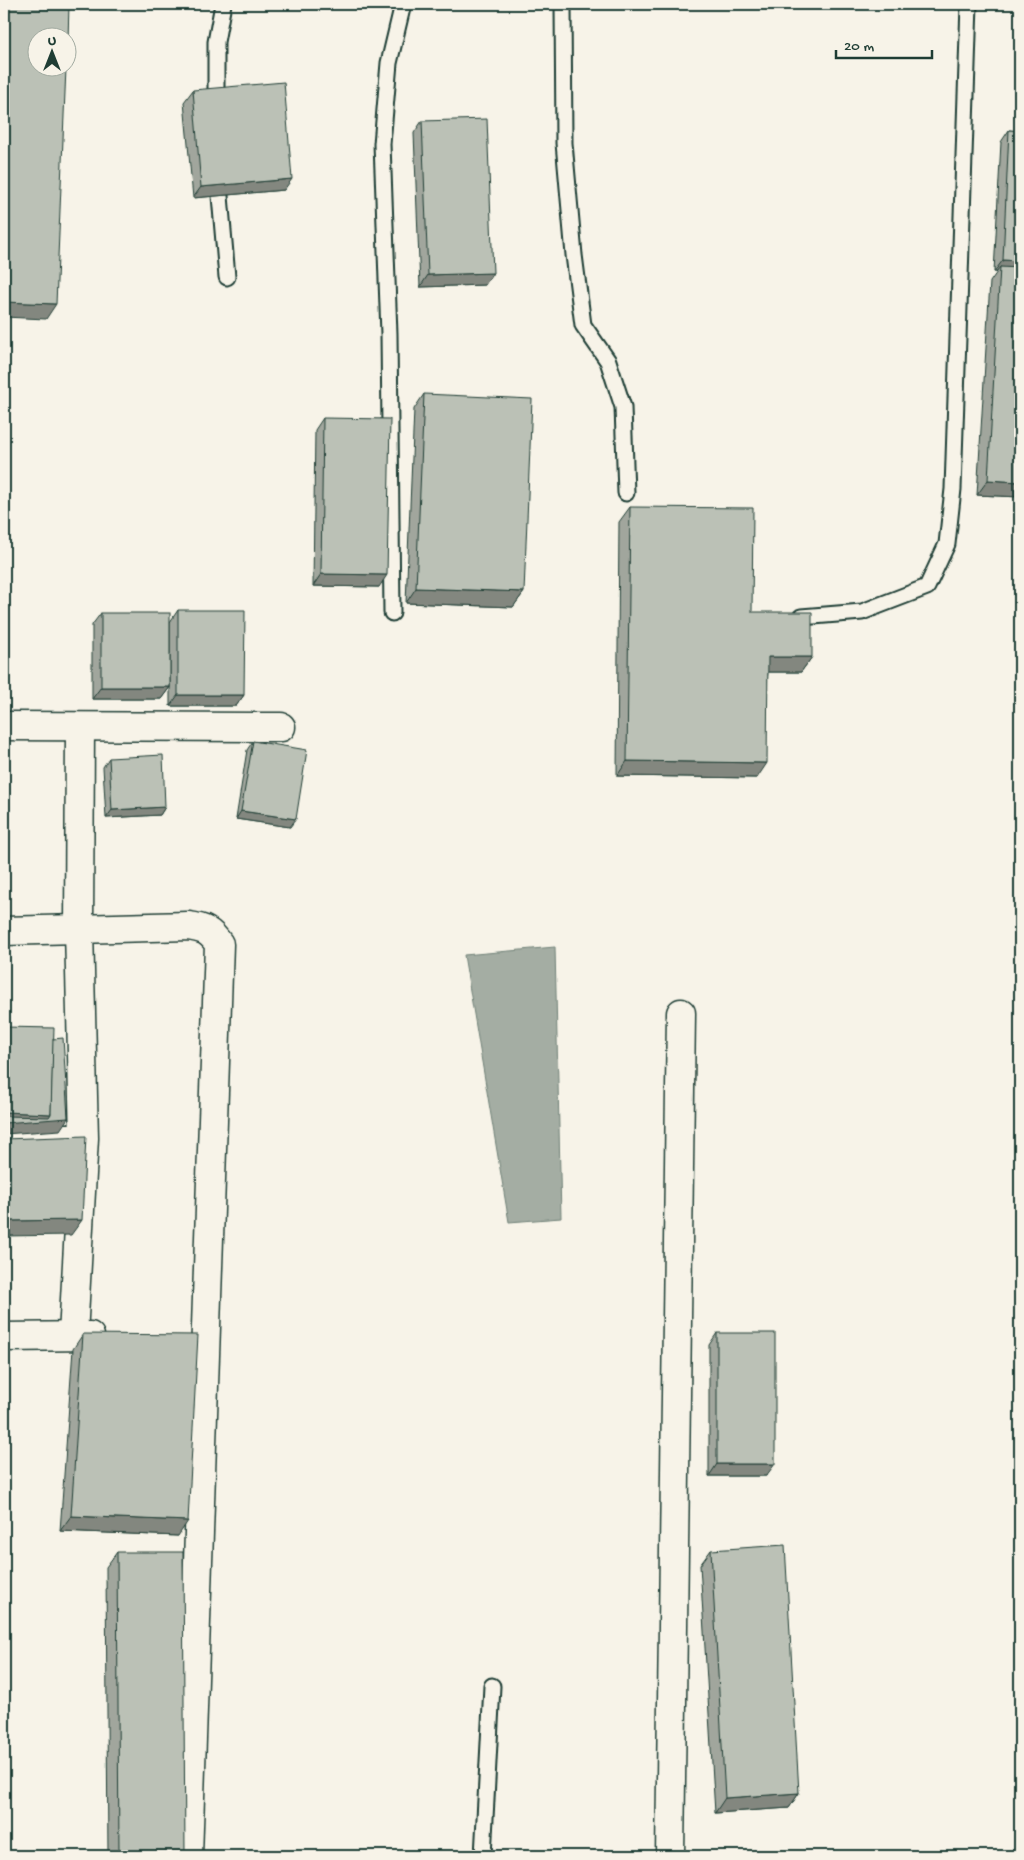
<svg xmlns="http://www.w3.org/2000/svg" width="1024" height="1860" viewBox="0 0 1024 1860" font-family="'Gochi Hand',sans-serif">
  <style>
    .water { fill: #a4ada3; stroke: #6f8077 }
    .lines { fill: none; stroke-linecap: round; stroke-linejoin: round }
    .service-casing { stroke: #1f3d34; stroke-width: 19 }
    .minor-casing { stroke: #1f3d34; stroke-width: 31 }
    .service { stroke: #f7f3e8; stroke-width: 15 }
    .minor { stroke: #f7f3e8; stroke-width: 28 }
    .wall { fill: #a1a69d; stroke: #1f3d34 }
    .shaded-wall { fill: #83877f; stroke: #1f3d34 }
    .building { fill: #bbc1b6; stroke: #1f3d34 }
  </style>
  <rect width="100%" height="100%" fill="#f7f3e8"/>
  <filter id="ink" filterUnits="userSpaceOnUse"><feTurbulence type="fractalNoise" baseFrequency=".02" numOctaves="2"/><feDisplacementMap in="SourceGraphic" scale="10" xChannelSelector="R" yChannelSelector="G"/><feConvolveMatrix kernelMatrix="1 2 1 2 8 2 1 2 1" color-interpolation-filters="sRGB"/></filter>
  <g filter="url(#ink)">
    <path class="water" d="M 555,947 L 561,1218 L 509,1222 L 464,955 Z"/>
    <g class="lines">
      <g class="service-casing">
        <g id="service">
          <path d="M 563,4 L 564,143 L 574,255 L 583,325 L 608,361 L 623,407 L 626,493"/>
          <path d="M 216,98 L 216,42 L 223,4"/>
          <path d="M 220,196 L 227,277"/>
          <path d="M 392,613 L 389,334 L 382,144 L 389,63 L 403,4"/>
          <path d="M 801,617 L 862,612 L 927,587 L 947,544 L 953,489 L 969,4"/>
          <path d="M 483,1856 L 492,1686"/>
        </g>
      </g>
      <g class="minor-casing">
        <g id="minor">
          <path d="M 4,726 L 281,727"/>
          <path d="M 4,931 L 188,926 C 204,928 210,931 219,944 L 188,1856"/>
          <path d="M 4,1138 L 73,1138"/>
          <path d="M 73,1335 L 84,1138 L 79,929 L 80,727"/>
          <path d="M 4,1337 L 90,1336"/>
          <path d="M 670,1856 L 681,1013"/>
        </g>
      </g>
      <use href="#service" class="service"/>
      <use href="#minor" class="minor"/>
    </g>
    <g class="wall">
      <path d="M 193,90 L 284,190 L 193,198 L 184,102 Z"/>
      <path d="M 422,121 L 485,285 L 420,287 L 414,133 Z"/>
      <path d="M 1009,130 L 1020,131 L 1020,497 L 977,495 L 990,282 L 997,272 L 994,272 L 1001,142 Z"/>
      <path d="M 424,394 L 524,592 L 513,607 L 406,603 L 414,409 Z"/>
      <path d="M 323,418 L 379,587 L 313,586 L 315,430 Z"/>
      <path d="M 630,507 L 752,612 L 812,657 L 801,672 L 768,672 L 757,778 L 617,776 L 619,522 Z"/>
      <path d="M 178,610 L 244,695 L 236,706 L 170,706 L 170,622 Z"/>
      <path d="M 101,613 L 170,687 L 161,699 L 92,699 L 92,625 Z"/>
      <path d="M 253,741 L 290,827 L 236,819 L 247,750 Z"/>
      <path d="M 109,758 L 165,807 L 160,815 L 106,818 L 103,767 Z"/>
      <path d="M 717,1333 L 766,1476 L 709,1476 L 709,1345 Z"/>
      <path d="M 83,1334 L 178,1536 L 60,1531 L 73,1349 Z"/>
      <path d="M 711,1550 L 799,1793 L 789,1808 L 715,1813 L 700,1565 Z"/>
      <path d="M 117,1552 L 185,1856 L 108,1856 L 106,1567 Z"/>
    </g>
    <g class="shaded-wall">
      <path d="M 292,179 L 284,190 L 193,198 L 201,187 Z"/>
      <path d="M 1003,260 L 1020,261 L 1020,273 L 1000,267 L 997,272 L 994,272 Z"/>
      <path d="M 493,273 L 485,285 L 420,287 L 428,275 Z"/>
      <path d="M 4,302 L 56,304 L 46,319 L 4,317 Z"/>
      <path d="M 988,480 L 1020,482 L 1020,497 L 977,495 Z"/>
      <path d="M 321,574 L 387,575 L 379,587 L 313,586 Z"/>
      <path d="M 416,588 L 524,592 L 513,607 L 406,603 Z"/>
      <path d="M 768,657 L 812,657 L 801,672 L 758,672 Z"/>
      <path d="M 101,687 L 170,687 L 161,699 L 92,699 Z"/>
      <path d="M 178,695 L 244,695 L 236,706 L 170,706 Z"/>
      <path d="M 627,761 L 767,763 L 757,778 L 617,776 Z"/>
      <path d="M 165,807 L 160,815 L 106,818 L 112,810 Z"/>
      <path d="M 241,811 L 296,819 L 290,827 L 236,819 Z"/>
      <path d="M 4,1112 L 51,1114 L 68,1118 L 60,1130 L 4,1134 Z"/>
      <path d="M 82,1220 L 71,1235 L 4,1236 L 4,1221 Z"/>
      <path d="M 717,1464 L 775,1464 L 766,1476 L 709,1476 Z"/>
      <path d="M 71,1516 L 188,1521 L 178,1536 L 60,1531 Z"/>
      <path d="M 799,1793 L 789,1808 L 715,1813 L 725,1798 Z"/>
    </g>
    <g class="building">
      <path d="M 4,4 L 69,4 L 68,41 L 68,38 L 38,38 L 38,68 L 66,68 L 56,304 L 4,302 Z"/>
      <path d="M 284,82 L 292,179 L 201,187 L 193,90 Z"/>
      <path d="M 487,119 L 493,273 L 428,275 L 422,121 Z"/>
      <path d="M 1009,130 L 1020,131 L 1020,261 L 1003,260 Z"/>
      <path d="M 1000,267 L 1020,268 L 1020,482 L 988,480 Z"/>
      <path d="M 424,394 L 532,399 L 524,592 L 416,588 Z"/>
      <path d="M 323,418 L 390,419 L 387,575 L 321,574 Z"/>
      <path d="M 630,507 L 753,508 L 752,612 L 812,612 L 812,657 L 768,657 L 767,763 L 627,761 Z"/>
      <path d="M 178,610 L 245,610 L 244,695 L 178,695 Z"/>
      <rect x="101" y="613" width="69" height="74"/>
      <path d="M 253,741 L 307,750 L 296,819 L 241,811 Z"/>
      <path d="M 163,755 L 165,807 L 112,810 L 109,758 Z"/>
      <path d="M 4,1027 L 54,1028 L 51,1114 L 4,1112 Z"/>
      <path d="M 63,1038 L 68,1118 L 4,1123 L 4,1116 L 49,1117 L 51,1114 L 53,1039 Z"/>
      <path d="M 86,1136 L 82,1220 L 4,1221 L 4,1139 Z"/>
      <rect x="717" y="1333" width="58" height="131"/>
      <path d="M 83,1334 L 198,1335 L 188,1521 L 71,1516 Z"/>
      <path d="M 785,1545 L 799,1793 L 725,1798 L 711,1550 Z"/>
      <path d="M 117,1552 L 183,1552 L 185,1856 L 119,1856 Z"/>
    </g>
  </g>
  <rect width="1024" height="1860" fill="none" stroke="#f7f3e8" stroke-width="20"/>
  <rect x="10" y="10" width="1004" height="1840" fill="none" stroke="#1f3d34" stroke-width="2" filter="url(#ink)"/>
  <g transform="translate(52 52)"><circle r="24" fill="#f7f3e8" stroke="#a1aaa0"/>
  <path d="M0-4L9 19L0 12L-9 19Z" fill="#1f3d34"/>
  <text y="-8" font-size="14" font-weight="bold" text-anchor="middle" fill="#1f3d34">U</text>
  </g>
  <path d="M836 50v8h96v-8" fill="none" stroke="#1f3d34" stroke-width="2.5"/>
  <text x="844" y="50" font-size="15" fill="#1f3d34" stroke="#f7f3e8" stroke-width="4" paint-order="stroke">20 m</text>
</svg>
